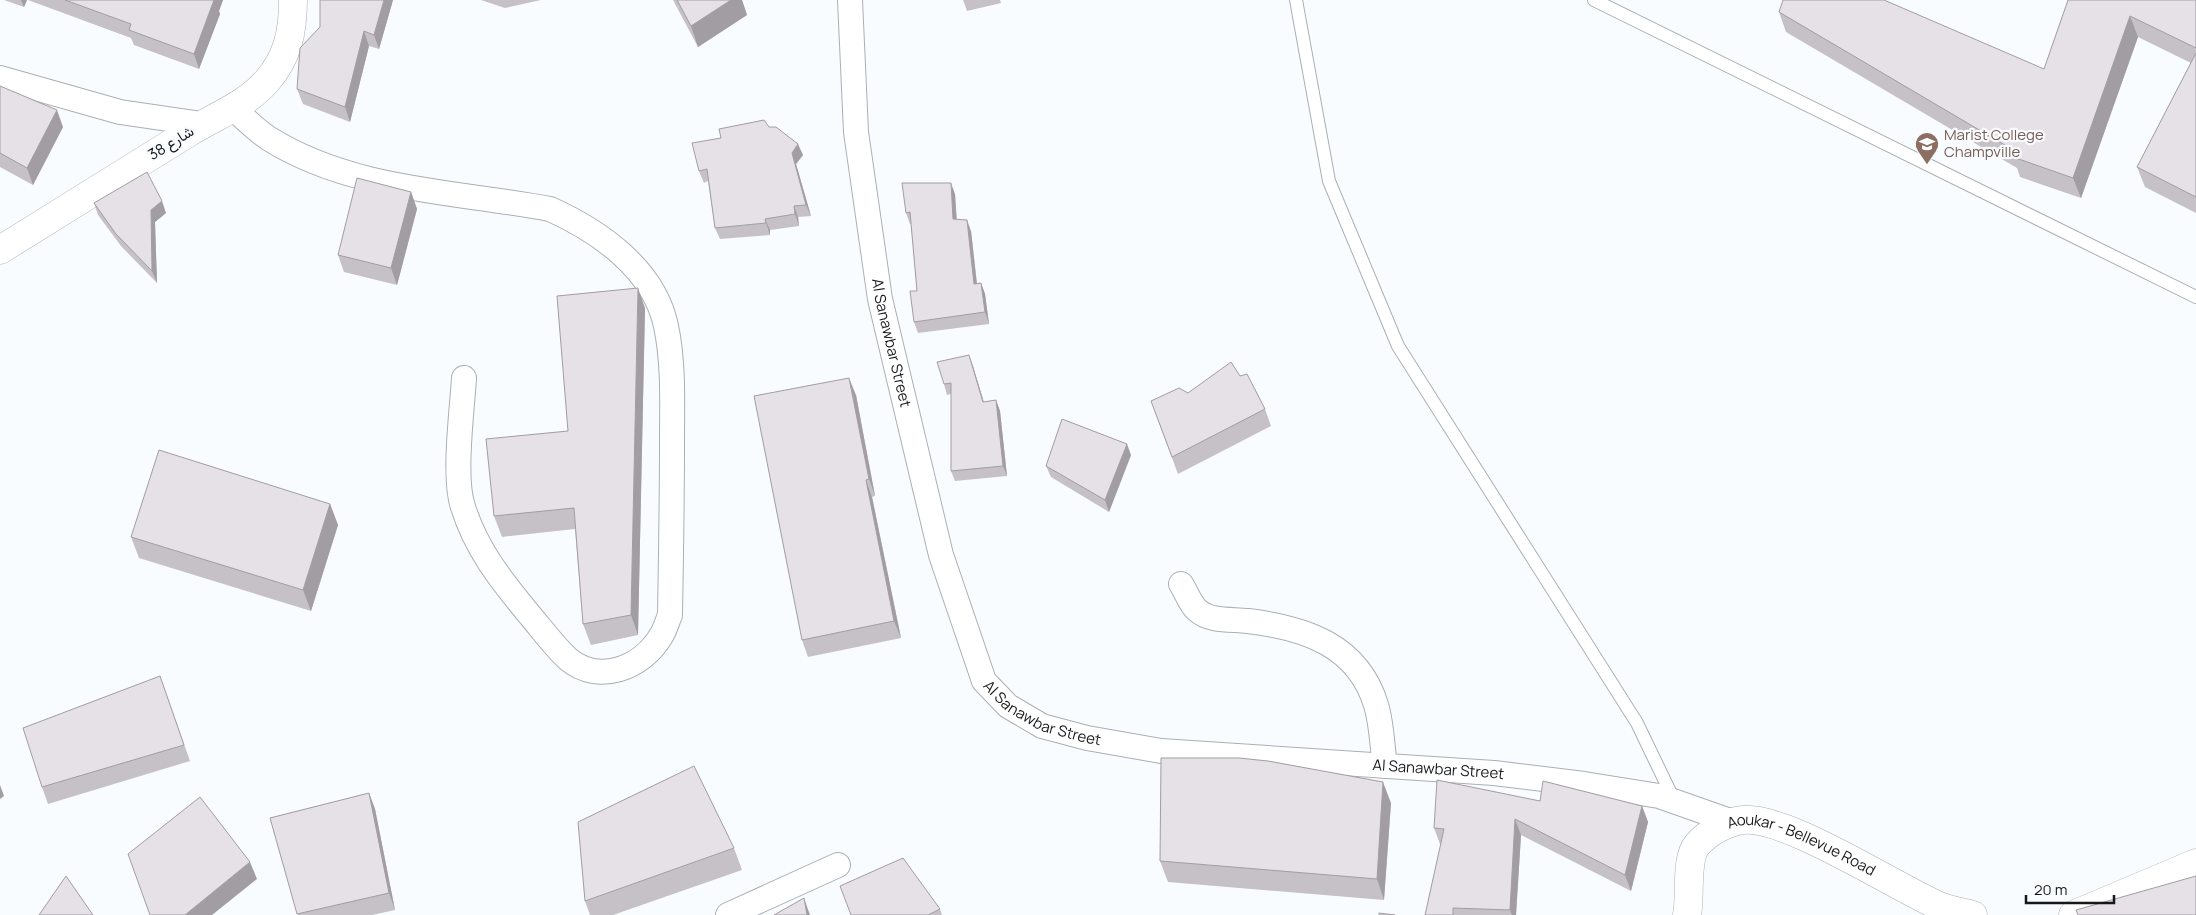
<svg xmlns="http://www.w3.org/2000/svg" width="2196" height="915" viewBox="0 0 2196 915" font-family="Manrope,Vazirmatn,sans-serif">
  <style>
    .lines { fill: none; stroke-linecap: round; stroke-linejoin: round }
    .lane-casing { stroke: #aaafb6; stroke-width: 14 }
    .street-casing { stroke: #aaafb6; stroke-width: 26 }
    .secondary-casing { stroke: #aaafb6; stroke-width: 29 }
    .lane { stroke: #fff; stroke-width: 12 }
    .street { stroke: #fff; stroke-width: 24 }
    .secondary { stroke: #fff; stroke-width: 28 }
    .wall { fill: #c6c1c7 }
    .shaded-wall { fill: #a19da2 }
    .building { fill: #e6e0e7; stroke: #a19da2 }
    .labels { text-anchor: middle; stroke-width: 4.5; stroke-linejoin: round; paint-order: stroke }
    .education-label { font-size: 15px; fill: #785e54; stroke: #f9fcff; text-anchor: start }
    .street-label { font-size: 15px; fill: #16181b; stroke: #f9fcff }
  </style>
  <rect width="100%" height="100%" fill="#f9fcff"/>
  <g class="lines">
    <g class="lane-casing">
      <g id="lane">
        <path d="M 1296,0 L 1329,181 L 1398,346 L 1637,723 L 1675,802"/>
        <path d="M 1594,0 L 2196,297"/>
      </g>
    </g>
    <g class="street-casing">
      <g id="street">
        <path id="s1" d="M 850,0 L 856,132 L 880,299 L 941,555 L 984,681 L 1008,706 L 1042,726 L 1087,738 L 1161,751 L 1494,773 L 1584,784 L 1659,796 L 1733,822"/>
        <path d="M 0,78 L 120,112 L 202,124"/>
        <path d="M 233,108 C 244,118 256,130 268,138 C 352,191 455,191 550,209 C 599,231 654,269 666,326 C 674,364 672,404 672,443 C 672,501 671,558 670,615 C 667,622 665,630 661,636 C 642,668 599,685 568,659 C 553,645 541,628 528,613 C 501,580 476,549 463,507 C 453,478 462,411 464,378"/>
        <path d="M 1181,584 C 1186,591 1190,604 1197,610 C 1210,622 1232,619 1248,621 C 1305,628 1358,645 1376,705 C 1382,724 1382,746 1385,766"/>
        <path d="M 728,915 L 838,865"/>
      </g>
    </g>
    <g class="secondary-casing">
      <g id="secondary">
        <path d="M 0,250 C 63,211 125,172 188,133 C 215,116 245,106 267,81 C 288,57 293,31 293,0"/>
        <path id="s2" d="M 1687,915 C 1691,896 1685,859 1697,845 C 1708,832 1727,822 1743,820 C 1787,816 1892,885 1937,905 C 1948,910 1961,912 1973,915"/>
        <path d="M 2073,915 L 2196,863"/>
      </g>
    </g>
    <use href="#lane" class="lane"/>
    <use href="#street" class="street"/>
    <use href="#secondary" class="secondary"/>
  </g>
  <g class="wall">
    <path d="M 4,0 L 27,0 L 24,7 Z"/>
    <path d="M 28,0 L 223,0 L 219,11 L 220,14 L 199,69 L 134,45 L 131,38 Z"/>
    <path d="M 393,0 L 379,49 L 369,46 L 350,122 L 303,104 L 297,89 Z"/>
    <path d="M 481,0 L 541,0 L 505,8 Z"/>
    <path d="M 673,0 L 742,0 L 747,15 L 698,47 Z"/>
    <path d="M 963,0 L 1000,0 L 1001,3 L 967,11 Z"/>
    <path d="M 2068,0 L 2196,0 L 2196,213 L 2145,187 L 2137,167 L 2191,63 L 2138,37 L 2081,198 L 2020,177 L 2017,168 L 1786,32 L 1779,12 L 2044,69 Z"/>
    <path d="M 0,86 L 63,127 L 33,185 L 0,167 Z"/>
    <path d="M 769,127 L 803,155 L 796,164 L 811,216 L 798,217 L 799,226 L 770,230 L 770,235 L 720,239 L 715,228 L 708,181 L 704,183 L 699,171 L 721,138 Z"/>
    <path d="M 411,192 L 417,209 L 397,285 L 344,272 L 338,255 Z"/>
    <path d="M 955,194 L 957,219 L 971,231 L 977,283 L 981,283 L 985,294 L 989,324 L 918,333 L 914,322 L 917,291 L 911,224 L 910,224 L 906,213 Z"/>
    <path d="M 94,203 L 166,213 L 155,222 L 157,283 L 121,246 L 98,215 Z"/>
    <path d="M 645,308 L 638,635 L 591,645 L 583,624 L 575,529 L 502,537 L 494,516 L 568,431 Z"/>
    <path d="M 969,355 L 984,402 L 996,400 L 1000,411 L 1007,476 L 955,481 L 951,471 L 951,394 L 947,395 L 944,384 Z"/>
    <path d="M 1240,376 L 1265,409 L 1271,426 L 1178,474 L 1151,401 L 1188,393 Z"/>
    <path d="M 856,395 L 875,496 L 872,497 L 901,638 L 808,657 L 802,640 Z"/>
    <path d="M 1131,455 L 1109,512 L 1051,477 L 1046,466 Z"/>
    <path d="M 330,504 L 338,525 L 311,611 L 139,558 L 131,537 Z"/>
    <path d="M 160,676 L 190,761 L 48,804 L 42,787 Z"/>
    <path d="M 369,793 L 375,809 L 395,910 L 372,915 L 298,915 L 270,818 Z"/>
    <path d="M 1540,801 L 1642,806 L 1648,822 L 1631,891 L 1521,835 L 1516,915 L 1425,915 L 1441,844 L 1440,844 L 1434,828 Z"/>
    <path d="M 1391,803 L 1384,900 L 1168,882 L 1160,861 Z"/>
    <path d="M 734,848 L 742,870 L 613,915 L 590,915 L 585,901 Z"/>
    <path d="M 940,909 L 942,915 L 851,915 Z"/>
  </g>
  <g class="shaded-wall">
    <path d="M 21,0 L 27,0 L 24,7 Z"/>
    <path d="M 213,0 L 223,0 L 219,11 L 220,14 L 199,69 L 194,54 Z"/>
    <path d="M 384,0 L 393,0 L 379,49 L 374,35 Z"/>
    <path d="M 731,0 L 742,0 L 747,15 L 698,47 L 691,26 Z"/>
    <path d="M 2130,16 L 2138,37 L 2081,198 L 2073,178 Z"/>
    <path d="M 364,31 L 369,46 L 350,122 L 345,107 Z"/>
    <path d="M 57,110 L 63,127 L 33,185 L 27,168 Z"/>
    <path d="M 798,144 L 803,155 L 796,164 L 811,216 L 806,205 L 792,153 Z"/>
    <path d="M 951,183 L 955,194 L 957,230 L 953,219 Z"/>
    <path d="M 411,192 L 417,209 L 397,285 L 391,268 Z"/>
    <path d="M 162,201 L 166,213 L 155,222 L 157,283 L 152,271 L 151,210 Z"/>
    <path d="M 794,206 L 798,217 L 799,226 L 795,214 Z"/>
    <path d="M 765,219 L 770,230 L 770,235 L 766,223 Z"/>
    <path d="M 967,220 L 971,231 L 978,295 L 974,284 Z"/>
    <path d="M 981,283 L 985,294 L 989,324 L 985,312 Z"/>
    <path d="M 638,288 L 645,308 L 638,635 L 631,615 Z"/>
    <path d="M 969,355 L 973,366 L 987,413 L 983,402 Z"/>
    <path d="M 849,378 L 856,395 L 875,496 L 869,479 Z"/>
    <path d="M 996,400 L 1000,411 L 1007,476 L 1003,466 Z"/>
    <path d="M 1127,444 L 1131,455 L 1109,512 L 1105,500 Z"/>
    <path d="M 866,480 L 872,497 L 901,638 L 894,621 Z"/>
    <path d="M 330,504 L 338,525 L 311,611 L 303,590 Z"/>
    <path d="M 1383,782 L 1391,803 L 1384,900 L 1377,879 Z"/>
    <path d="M 0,785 L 4,796 L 0,799 Z"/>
    <path d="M 369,793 L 375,809 L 395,910 L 389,893 Z"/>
    <path d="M 1642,806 L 1648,822 L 1631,891 L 1625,875 Z"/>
    <path d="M 1515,819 L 1521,835 L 1516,915 L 1512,915 L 1510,910 Z"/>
    <path d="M 250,862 L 257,879 L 212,915 L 185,915 Z"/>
    <path d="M 804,898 L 810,915 L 807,915 Z"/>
  </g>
  <g class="building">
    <path d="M 65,0 L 214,0 L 194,54 L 129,30 L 131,24 Z"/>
    <path d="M 320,0 L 384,0 L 374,35 L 364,31 L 345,107 L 297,89 L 300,48 L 320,27 Z"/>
    <path d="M 677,0 L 731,0 L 691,26 Z"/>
    <path d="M 1783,0 L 1884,0 L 2044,69 L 2068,0 L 2196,0 L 2196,48 L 2130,16 L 2073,178 L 2013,157 L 2015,151 L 1779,12 Z"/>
    <path d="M 2196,53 L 2196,197 L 2137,167 Z"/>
    <path d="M 0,86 L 57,110 L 27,168 L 0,153 Z"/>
    <path d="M 764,120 L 769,127 L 776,127 L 798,144 L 792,153 L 806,205 L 794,206 L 795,214 L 765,219 L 766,223 L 715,228 L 707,169 L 699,171 L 692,143 L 721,138 L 719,129 Z"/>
    <path d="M 147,172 L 162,201 L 151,210 L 152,271 L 116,234 L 94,203 Z"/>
    <path d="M 357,178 L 411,192 L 391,268 L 338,255 Z"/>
    <path d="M 902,183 L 951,183 L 953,219 L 967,220 L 974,284 L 981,283 L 985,312 L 914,322 L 910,291 L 917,291 L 910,212 L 906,213 Z"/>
    <path d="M 638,288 L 631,615 L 583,624 L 574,508 L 494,516 L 486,439 L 568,431 L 557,296 Z"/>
    <path d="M 969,355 L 983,402 L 996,400 L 1003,466 L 951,471 L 951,383 L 944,384 L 937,362 Z"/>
    <path d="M 1231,362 L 1240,376 L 1247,374 L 1265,409 L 1172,457 L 1151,401 L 1179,388 L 1188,393 Z"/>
    <path d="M 849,378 L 869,479 L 866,480 L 894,621 L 802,640 L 754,396 Z"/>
    <path d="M 1062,419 L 1127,444 L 1105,500 L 1046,466 Z"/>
    <path d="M 159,450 L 330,504 L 303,590 L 131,537 Z"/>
    <path d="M 160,676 L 184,745 L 42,787 L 23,728 Z"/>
    <path d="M 1161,758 L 1239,758 L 1268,761 L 1383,782 L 1377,879 L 1160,861 Z"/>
    <path d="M 694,766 L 734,848 L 585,901 L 578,822 Z"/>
    <path d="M 1437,780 L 1540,801 L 1543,781 L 1642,806 L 1625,875 L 1515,819 L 1510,910 L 1453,908 L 1453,915 L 1425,915 L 1444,829 L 1434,828 Z"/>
    <path d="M 369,793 L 389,893 L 297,914 L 270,818 Z"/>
    <path d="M 200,797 L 250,862 L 185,915 L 150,915 L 128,854 Z"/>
    <path d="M 903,858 L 940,909 L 928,915 L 851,915 L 840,886 Z"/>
    <path d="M 66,876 L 93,915 L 39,915 Z"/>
    <path d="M 2196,876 L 2196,915 L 2078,915 L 2076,910 Z"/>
    <path d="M 804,898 L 807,915 L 774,915 Z"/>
    <path d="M 1379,913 L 1395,915 L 1379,915 Z"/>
  </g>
  <defs>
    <g id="university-pin" transform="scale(1.25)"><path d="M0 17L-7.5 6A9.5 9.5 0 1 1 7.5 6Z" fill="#8d6e63" stroke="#f9fcff"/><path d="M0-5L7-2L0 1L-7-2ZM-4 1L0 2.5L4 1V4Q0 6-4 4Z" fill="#fff"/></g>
  </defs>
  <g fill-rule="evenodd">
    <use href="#university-pin" x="1927" y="144"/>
  </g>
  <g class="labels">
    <g class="education-label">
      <text x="1944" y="140">Marist College<tspan x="1944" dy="17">Champville</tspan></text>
    </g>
    <g class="street-label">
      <text transform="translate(171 143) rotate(-32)" y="5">شارع 38</text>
      <text dy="5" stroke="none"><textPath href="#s1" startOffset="346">Al Sanawbar Street</textPath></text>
      <text dy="5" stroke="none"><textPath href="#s1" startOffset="766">Al Sanawbar Street</textPath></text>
      <text dy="5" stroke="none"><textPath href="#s1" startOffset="1171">Al Sanawbar Street</textPath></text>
      <text dy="5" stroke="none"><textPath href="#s2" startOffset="188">Aoukar - Bellevue Road</textPath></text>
    </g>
  </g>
  <path d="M2026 895v8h88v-8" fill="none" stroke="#16181b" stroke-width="2.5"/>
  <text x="2034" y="895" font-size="15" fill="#16181b" stroke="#f9fcff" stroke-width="4" paint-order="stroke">20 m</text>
</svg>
